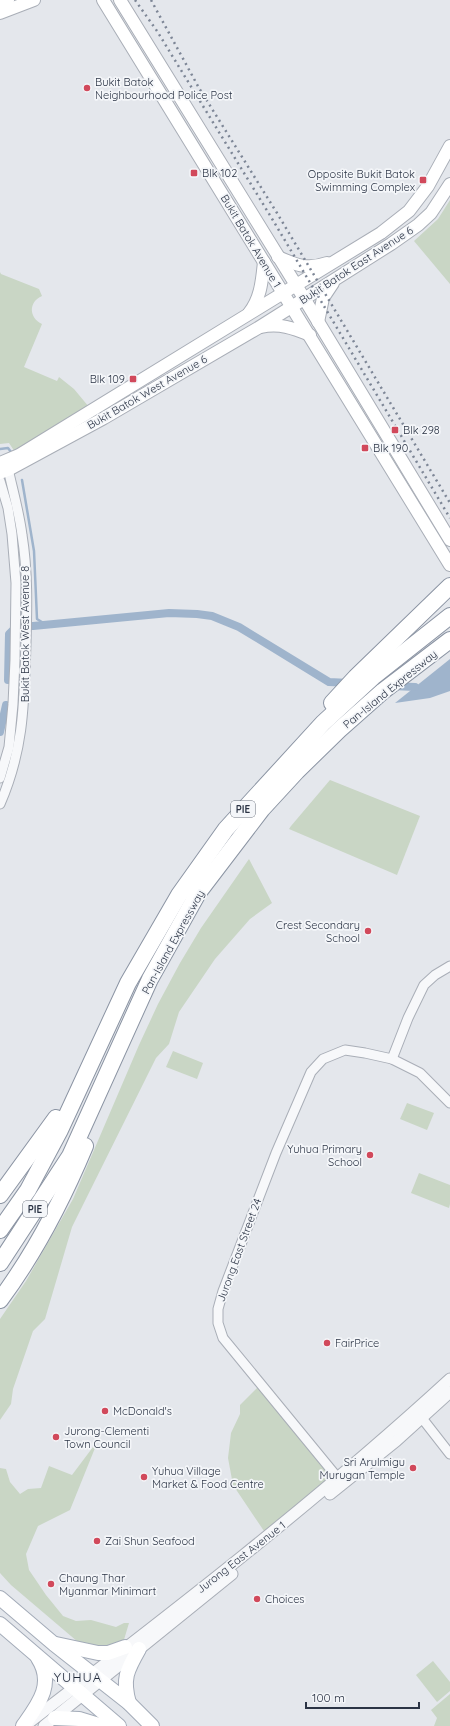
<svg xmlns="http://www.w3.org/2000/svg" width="450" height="1726" viewBox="0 0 450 1726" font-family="Quicksand,sans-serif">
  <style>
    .green { fill: #c9d6c5 }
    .water { fill: #9fb4cc }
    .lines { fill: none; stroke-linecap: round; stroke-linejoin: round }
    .stream { stroke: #9fb4cc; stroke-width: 2.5 }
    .canal { stroke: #9fb4cc; stroke-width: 8 }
    .minor-casing { stroke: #a9aeb7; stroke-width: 11 }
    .tertiary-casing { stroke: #a9aeb7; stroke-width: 13 }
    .secondary-casing { stroke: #a9aeb7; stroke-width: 14 }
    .primary-casing { stroke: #a3abb8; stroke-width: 16 }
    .motorway-casing { stroke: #8b94a3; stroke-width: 18 }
    .minor { stroke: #f7f8fa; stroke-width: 9 }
    .tertiary { stroke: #f7f8fa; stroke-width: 11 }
    .secondary { stroke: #fff; stroke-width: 12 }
    .primary { stroke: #fff; stroke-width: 14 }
    .motorway { stroke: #fff; stroke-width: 16 }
    .rail { stroke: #7d8696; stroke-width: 2.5; stroke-dasharray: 2 4; stroke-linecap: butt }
    .poi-dot { fill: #d1495b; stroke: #f4f6f9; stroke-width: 1.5 }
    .labels { text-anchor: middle; stroke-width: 3.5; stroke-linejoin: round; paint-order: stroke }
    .shield { fill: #f4f6f9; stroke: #676e7b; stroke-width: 1 }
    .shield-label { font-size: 10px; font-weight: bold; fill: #2b3445 }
    .poi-label { font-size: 11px; fill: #2b3445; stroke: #f4f6f9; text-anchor: start }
    .street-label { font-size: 11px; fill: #2b3445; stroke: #f4f6f9 }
    .quarter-label { font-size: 13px; letter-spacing: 1px; fill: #1d2536; stroke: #f4f6f9 }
  </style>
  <rect width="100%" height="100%" fill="#e4e7ec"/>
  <g class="green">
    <path d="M 450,200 L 450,284 L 414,241 L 438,219 Z"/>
    <path d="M 0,272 L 1,274 L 39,289 L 42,296 C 28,302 29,318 42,324 L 24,367 L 57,381 L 59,377 L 74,389 L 89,407 L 15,452 L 9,443 L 0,444 Z"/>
    <path d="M 330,780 L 420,816 L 397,875 L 289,829 L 291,826 Z"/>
    <path d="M 249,859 L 272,903 L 250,919 L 215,959 L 179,1012 L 169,1044 L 156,1058 L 72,1227 L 45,1319 L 33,1331 L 13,1389 L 11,1404 L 0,1420 L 0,1319 L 26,1281 L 73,1199 L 139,1045 L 158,1004 L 180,963 L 201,928 Z"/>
    <path d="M 173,1051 L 203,1063 L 197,1079 L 166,1067 Z"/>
    <path d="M 407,1103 L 434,1113 L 427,1130 L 400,1119 Z"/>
    <path d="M 419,1173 L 450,1185 L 450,1204 L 449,1208 L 411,1193 Z"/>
    <path d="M 260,1385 L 338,1478 L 266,1534 L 233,1485 L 228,1458 L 231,1433 L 240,1414 L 240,1405 Z"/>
    <path d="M 93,1447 L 95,1448 L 70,1510 L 38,1526 L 26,1554 L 29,1570 L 46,1595 L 63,1616 L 76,1621 L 91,1620 L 116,1627 L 124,1623 L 129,1623 L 123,1643 L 101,1647 L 78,1642 L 11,1585 L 0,1573 L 0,1468 L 6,1469 L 10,1482 L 20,1494 L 28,1489 L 41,1488 L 49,1466 L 72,1475 Z"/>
    <path d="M 433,1661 L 450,1682 L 450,1691 L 437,1702 L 416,1675 Z"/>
    <path d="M 450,1694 L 450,1726 L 434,1726 L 437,1718 L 431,1710 Z"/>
  </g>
  <path class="water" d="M 450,659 L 450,691 L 430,698 L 395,703 Z"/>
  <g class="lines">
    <g class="stream">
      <path d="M 0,449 L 8,448 L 11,452"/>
      <path d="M 22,480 L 34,551 L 37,619 L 45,624"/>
    </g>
    <g class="canal">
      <path d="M 33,626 L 169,613 L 197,614 L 212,616 L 239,627 L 329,682 L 349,683"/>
      <path d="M 8,680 L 9,634 L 14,629"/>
      <path d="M 393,686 L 415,687"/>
      <path d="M 0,732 L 6,705"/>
    </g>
    <g class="minor-casing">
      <g id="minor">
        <path d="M 0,481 L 8,508 L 12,534 L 16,583 L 15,660 L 13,704 L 9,747 L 0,778"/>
        <path d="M 0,804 C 24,749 24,703 26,644 C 27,608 28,572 22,535 C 19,511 12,488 7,464"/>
        <path d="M 392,1059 L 408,1018 L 424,985 L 435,975 L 450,966"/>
        <path d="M 418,1413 L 450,1454"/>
        <path d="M 342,1483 L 223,1338 L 218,1323 L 218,1309 L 223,1291 L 276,1153 L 311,1072 L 323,1059 L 345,1050 L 365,1053 L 392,1059 L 420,1073 L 450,1103"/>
      </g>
    </g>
    <g class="tertiary-casing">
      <g id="tertiary">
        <path d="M 330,1494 L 396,1441 L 450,1392"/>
        <path d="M 27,1724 C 172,1613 316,1502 450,1379"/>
        <path d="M 44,1726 L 232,1574"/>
      </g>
    </g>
    <g class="secondary-casing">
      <g id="secondary">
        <path d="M 103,0 L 450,565"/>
        <path d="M 120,0 L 296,285 L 450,540"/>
        <path d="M 0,3 L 8,0"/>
        <path d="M 0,13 L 34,0"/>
        <path d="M 278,257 C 296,265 307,270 327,263"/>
        <path d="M 249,313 C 261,298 262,280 264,262"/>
        <path d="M 318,322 L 323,298 L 333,283"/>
        <path d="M 261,327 C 279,323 293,328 310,335"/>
        <path d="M 0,463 L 19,455 L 381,233 L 409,211 L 428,186 L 450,146"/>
        <path d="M 0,473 L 8,470 L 104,418 L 258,328 L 391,244 L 418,225 L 431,213 L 450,184"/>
      </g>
    </g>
    <g class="primary-casing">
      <g id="primary">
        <path d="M 0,1598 L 54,1644 L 129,1703 L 152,1726"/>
        <path d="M 0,1624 L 119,1726"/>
        <path d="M 56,1644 L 98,1653 L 108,1653 L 125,1647"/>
        <path d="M 129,1703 C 122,1679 127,1670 139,1649"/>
        <path d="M 55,1718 L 79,1719 L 102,1726"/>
        <path d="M 23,1726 C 38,1705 55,1684 38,1658"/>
      </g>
    </g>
    <g class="motorway-casing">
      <g id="motorway">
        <path d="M 332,703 L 356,677 L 450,586"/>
        <path d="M 0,1195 L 56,1118"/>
        <path d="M 0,1230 L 28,1190 L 60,1130 L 128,983 L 179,895 L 226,829 L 323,723 L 373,677 L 450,616"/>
        <path d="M 0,1263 L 70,1156 L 150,979 L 198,893 L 262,809 L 297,771 L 339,730 L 383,691 L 450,640"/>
        <path d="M 0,1300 C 35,1253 62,1201 85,1146"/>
      </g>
    </g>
    <use href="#minor" class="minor"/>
    <use href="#tertiary" class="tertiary"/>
    <use href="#secondary" class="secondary"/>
    <use href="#primary" class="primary"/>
    <use href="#motorway" class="motorway"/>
    <g class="rail">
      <path d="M 135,0 L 157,31 L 271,217 L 450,518"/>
      <path d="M 151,0 L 199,88 L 277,213 L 450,503"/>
    </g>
  </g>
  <g class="poi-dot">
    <circle cx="87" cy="88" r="4"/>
    <rect x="190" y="169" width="8" height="8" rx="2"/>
    <rect x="419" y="176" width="8" height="8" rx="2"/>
    <rect x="129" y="375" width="8" height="8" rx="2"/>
    <rect x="391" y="426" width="8" height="8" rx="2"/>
    <rect x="361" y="444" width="8" height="8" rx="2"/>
    <circle cx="368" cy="931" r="4"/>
    <circle cx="370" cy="1155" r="4"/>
    <circle cx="327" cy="1343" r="4"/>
    <circle cx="105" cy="1411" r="4"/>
    <circle cx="56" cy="1437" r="4"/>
    <circle cx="413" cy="1468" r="4"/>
    <circle cx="144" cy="1477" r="4"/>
    <circle cx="97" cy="1541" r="4"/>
    <circle cx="51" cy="1584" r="4"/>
    <circle cx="257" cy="1599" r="4"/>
  </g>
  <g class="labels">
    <g class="shield">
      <rect x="231" y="801" width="24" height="16" rx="3"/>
      <rect x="23" y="1201" width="24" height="16" rx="3"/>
    </g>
    <g class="shield-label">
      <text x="243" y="813">PIE</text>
      <text x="35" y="1213">PIE</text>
    </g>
    <g class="poi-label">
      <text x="95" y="86">Bukit Batok<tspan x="95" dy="13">Neighbourhood Police Post</tspan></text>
      <text x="202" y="177">Blk 102</text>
      <text x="415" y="178" text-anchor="end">Opposite Bukit Batok<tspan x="415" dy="13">Swimming Complex</tspan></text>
      <text x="125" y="383" text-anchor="end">Blk 109</text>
      <text x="403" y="434">Blk 298</text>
      <text x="373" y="452">Blk 190</text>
      <text x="360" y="929" text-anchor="end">Crest Secondary<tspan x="360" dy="13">School</tspan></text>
      <text x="362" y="1153" text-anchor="end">Yuhua Primary<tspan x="362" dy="13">School</tspan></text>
      <text x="335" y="1347">FairPrice</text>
      <text x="113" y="1415">McDonald's</text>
      <text x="64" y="1435">Jurong-Clementi<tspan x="64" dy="13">Town Council</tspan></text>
      <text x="405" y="1466" text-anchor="end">Sri Arulmigu<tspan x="405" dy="13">Murugan Temple</tspan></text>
      <text x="152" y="1475">Yuhua Village<tspan x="152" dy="13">Market &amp; Food Centre</tspan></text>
      <text x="105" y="1545">Zai Shun Seafood</text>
      <text x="59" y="1582">Chaung Thar<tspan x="59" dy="13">Myanmar Minimart</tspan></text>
      <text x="265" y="1603">Choices</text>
    </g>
    <g class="street-label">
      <text transform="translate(251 241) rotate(59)" y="4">Bukit Batok Avenue 1</text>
      <text transform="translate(356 265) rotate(-33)" y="4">Bukit Batok East Avenue 6</text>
      <text transform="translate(147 392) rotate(-30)" y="4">Bukit Batok West Avenue 6</text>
      <text transform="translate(25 634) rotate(-90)" y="4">Bukit Batok West Avenue 8</text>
      <text transform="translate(390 689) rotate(-39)" y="4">Pan-Island Expressway</text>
      <text transform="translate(173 942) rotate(-61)" y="4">Pan-Island Expressway</text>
      <text transform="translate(239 1250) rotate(-70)" y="4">Jurong East Street 24</text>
      <text transform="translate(241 1557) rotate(-38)" y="4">Jurong East Avenue 1</text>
    </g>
    <g class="quarter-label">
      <text x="78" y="1682">YUHUA</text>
    </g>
  </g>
  <path d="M306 1702v6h113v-6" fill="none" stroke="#2b3445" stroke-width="2"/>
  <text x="312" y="1702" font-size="12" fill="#2b3445" stroke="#f4f6f9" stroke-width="3" paint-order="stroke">100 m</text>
</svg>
